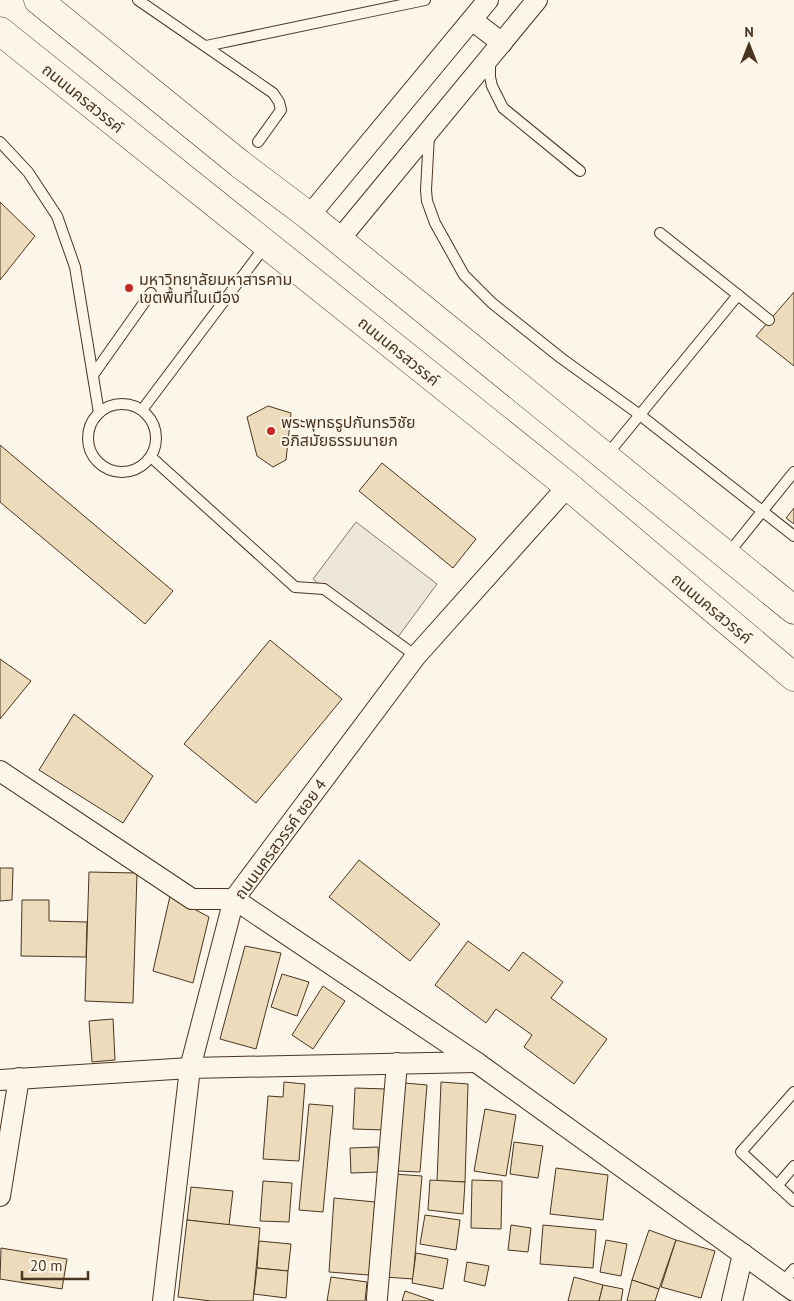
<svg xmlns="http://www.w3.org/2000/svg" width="794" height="1301" viewBox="0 0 794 1301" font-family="'PT Sans','Noto Sans Thai',sans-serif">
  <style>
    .parking { fill: #ede7d9; stroke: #887966 }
    .building { fill: #ecdcbc; stroke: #4a3520 }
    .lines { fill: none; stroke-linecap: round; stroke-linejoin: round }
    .service-casing { stroke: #4a3520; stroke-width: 12 }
    .minor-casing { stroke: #4a3520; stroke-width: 22 }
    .primary-casing { stroke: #4a3520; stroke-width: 29 }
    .service { stroke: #fbf6e9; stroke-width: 10 }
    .minor { stroke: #fbf6e9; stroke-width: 20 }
    .primary { stroke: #fbf6e9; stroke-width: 28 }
    .poi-dot { fill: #c62828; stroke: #fbf6e9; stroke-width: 2 }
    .labels { text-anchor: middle; stroke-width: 4; stroke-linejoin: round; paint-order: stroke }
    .street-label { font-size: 16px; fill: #4a3520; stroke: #fbf6e9 }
    .poi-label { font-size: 16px; fill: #4a3520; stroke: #fbf6e9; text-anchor: start }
  </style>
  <rect width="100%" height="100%" fill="#fbf6e9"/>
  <path class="parking" d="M 356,522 L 437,584 L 395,641 L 324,589 L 313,579 Z"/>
  <g class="building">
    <path d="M 0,202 L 35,236 L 0,280 Z"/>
    <path d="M 794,292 L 794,366 L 756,336 Z"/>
    <path d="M 268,406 L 291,413 L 286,460 L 273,467 L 257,456 L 247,417 Z"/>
    <path d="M 0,445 L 173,591 L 145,624 L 0,502 Z"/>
    <path d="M 382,463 L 476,539 L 453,568 L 359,491 Z"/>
    <path d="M 794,508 L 794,524 L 786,518 Z"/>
    <path d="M 270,640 L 342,699 L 256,803 L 184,744 Z"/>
    <path d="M 0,659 L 31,681 L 0,719 Z"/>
    <path d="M 74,714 L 153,776 L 123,823 L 39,770 Z"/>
    <path d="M 359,860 L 440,924 L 410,961 L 329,897 Z"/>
    <path d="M 0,868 L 13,868 L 12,900 L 0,901 Z"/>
    <path d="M 89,872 L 137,873 L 133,1003 L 85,1001 Z"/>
    <path d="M 170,896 L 209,917 L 193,983 L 153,971 Z"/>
    <path d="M 22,900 L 49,900 L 49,921 L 87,922 L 86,957 L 21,956 Z"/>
    <path d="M 468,941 L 509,971 L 523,952 L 563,982 L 551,998 L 607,1039 L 574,1084 L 524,1047 L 532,1035 L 496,1009 L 486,1023 L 435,985 Z"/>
    <path d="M 245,946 L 281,953 L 256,1049 L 220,1039 Z"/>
    <path d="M 282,974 L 309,982 L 297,1016 L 271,1007 Z"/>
    <path d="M 323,986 L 345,1001 L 313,1049 L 292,1035 Z"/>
    <path d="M 113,1019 L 115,1060 L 92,1062 L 89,1021 Z"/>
    <path d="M 284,1082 L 305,1084 L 299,1161 L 263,1159 L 268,1096 L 283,1097 Z"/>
    <path d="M 441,1082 L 468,1084 L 465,1182 L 437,1181 Z"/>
    <path d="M 405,1083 L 427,1085 L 420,1172 L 398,1171 Z"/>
    <path d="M 355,1088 L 387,1089 L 385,1130 L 353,1129 Z"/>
    <path d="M 309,1104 L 333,1106 L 323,1212 L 299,1210 Z"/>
    <path d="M 485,1109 L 516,1115 L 506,1176 L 474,1171 Z"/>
    <path d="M 514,1142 L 543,1146 L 538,1178 L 510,1174 Z"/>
    <path d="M 378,1147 L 379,1172 L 351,1173 L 350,1148 Z"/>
    <path d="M 556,1168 L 608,1175 L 603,1220 L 550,1214 Z"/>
    <path d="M 394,1174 L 422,1176 L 413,1279 L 385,1277 Z"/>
    <path d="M 430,1180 L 465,1182 L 463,1214 L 428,1210 Z"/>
    <path d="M 472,1180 L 502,1181 L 501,1229 L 471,1228 Z"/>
    <path d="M 263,1181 L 292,1183 L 289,1222 L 260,1221 Z"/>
    <path d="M 191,1187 L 233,1191 L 229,1225 L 187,1220 Z"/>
    <path d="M 334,1198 L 375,1202 L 369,1275 L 329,1272 Z"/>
    <path d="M 425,1215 L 460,1220 L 456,1250 L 420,1244 Z"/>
    <path d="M 187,1220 L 260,1228 L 253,1301 L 211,1301 L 178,1297 Z"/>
    <path d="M 511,1225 L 531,1228 L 528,1252 L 508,1250 Z"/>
    <path d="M 543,1225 L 596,1230 L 593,1268 L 540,1264 Z"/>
    <path d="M 649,1230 L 676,1240 L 659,1289 L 632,1280 Z"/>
    <path d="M 606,1240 L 627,1244 L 621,1276 L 600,1272 Z"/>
    <path d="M 676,1240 L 715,1251 L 701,1298 L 661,1287 Z"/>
    <path d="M 259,1241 L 291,1244 L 288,1271 L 257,1268 Z"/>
    <path d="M 1,1248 L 67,1259 L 62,1289 L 0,1279 Z"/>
    <path d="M 416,1253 L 448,1259 L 443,1289 L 412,1283 Z"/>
    <path d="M 467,1262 L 489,1266 L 485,1286 L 464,1281 Z"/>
    <path d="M 257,1268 L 288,1271 L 286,1298 L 254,1294 Z"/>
    <path d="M 331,1277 L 367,1282 L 365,1301 L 327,1301 Z"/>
    <path d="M 574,1277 L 603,1285 L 599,1301 L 568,1301 Z"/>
    <path d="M 632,1280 L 659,1289 L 655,1301 L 627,1301 Z"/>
    <path d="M 603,1285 L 623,1289 L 621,1301 L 599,1301 Z"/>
    <path d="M 405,1291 L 434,1301 L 402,1301 Z"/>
  </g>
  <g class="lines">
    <g class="service-casing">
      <g id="service">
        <path d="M 138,0 L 273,93 L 279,102 L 281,110 L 258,142"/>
        <path d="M 206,46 L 425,0"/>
        <path d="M 490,60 L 490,77 L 492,86 L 503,108 L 580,171"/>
        <path d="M 429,135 L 426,190 L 427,201 L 435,223 L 464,275 L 492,303 L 561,358 L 640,415 L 794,536"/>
        <path d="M 0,142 L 28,172 L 57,216 L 75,267 L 99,413"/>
        <path d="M 660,233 L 738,295"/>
        <path d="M 93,375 L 151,293"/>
        <circle cx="122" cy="438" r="34"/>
        <path d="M 142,410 L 266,245"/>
        <path d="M 606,456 L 738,295 L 769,320"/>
        <path d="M 151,457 L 295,587 L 324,589 L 416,656"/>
        <path d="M 727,555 L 794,472"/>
        <path d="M 794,1092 L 741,1152 L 794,1201"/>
        <path d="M 777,1186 L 794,1166"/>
        <path d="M 782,1283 L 794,1269"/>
      </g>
    </g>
    <g class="minor-casing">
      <g id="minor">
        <path d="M 472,20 L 502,43"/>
        <path d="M 309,216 L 488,0"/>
        <path d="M 339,240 L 537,0"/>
        <path d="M 0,771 L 192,899 L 234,899 L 476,1062 L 794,1291"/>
        <path d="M 0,1080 L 190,1068 L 476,1062"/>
        <path d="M 0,1196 L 19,1078"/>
        <path d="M 377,1298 L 397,1063"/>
        <path d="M 163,1301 L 190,1068 L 234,899 L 416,656 L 568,486"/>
        <path d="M 732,1301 L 743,1254"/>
      </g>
    </g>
    <g class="primary-casing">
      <g id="primary">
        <path d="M 38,0 L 240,164 L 309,216 L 794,610"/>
        <path d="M 0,31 L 568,486 L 794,677"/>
      </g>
    </g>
    <use href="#service" class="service"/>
    <use href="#minor" class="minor"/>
    <use href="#primary" class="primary"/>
  </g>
  <g class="poi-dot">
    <circle cx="129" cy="288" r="5"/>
    <circle cx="271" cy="431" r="5"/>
  </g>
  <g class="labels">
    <g class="street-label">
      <text transform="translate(83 98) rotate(39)" y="6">ถนนนครสวรรค์</text>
      <text transform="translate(399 351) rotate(39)" y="6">ถนนนครสวรรค์</text>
      <text transform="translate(712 608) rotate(40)" y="6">ถนนนครสวรรค์</text>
      <text transform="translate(280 839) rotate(-54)" y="6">ถนนนครสวรรค์ ซอย 4</text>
    </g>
    <g class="poi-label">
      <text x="139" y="285">มหาวิทยาลัยมหาสารคาม<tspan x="139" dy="18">เขตพื้นที่ในเมือง</tspan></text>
      <text x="281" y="428">พระพุทธรูปกันทรวิชัย<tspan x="281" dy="18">อภิสมัยธรรมนายก</tspan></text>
    </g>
  </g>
  <g transform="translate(749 45)" stroke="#fbf6e9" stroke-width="4" paint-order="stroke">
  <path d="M0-4L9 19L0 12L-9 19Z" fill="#4a3520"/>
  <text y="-8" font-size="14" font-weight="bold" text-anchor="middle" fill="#4a3520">N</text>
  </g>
  <path d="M22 1271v8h66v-8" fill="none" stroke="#4a3520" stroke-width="2.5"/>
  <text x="30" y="1271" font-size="15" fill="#4a3520" stroke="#fbf6e9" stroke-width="4" paint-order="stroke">20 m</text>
</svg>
